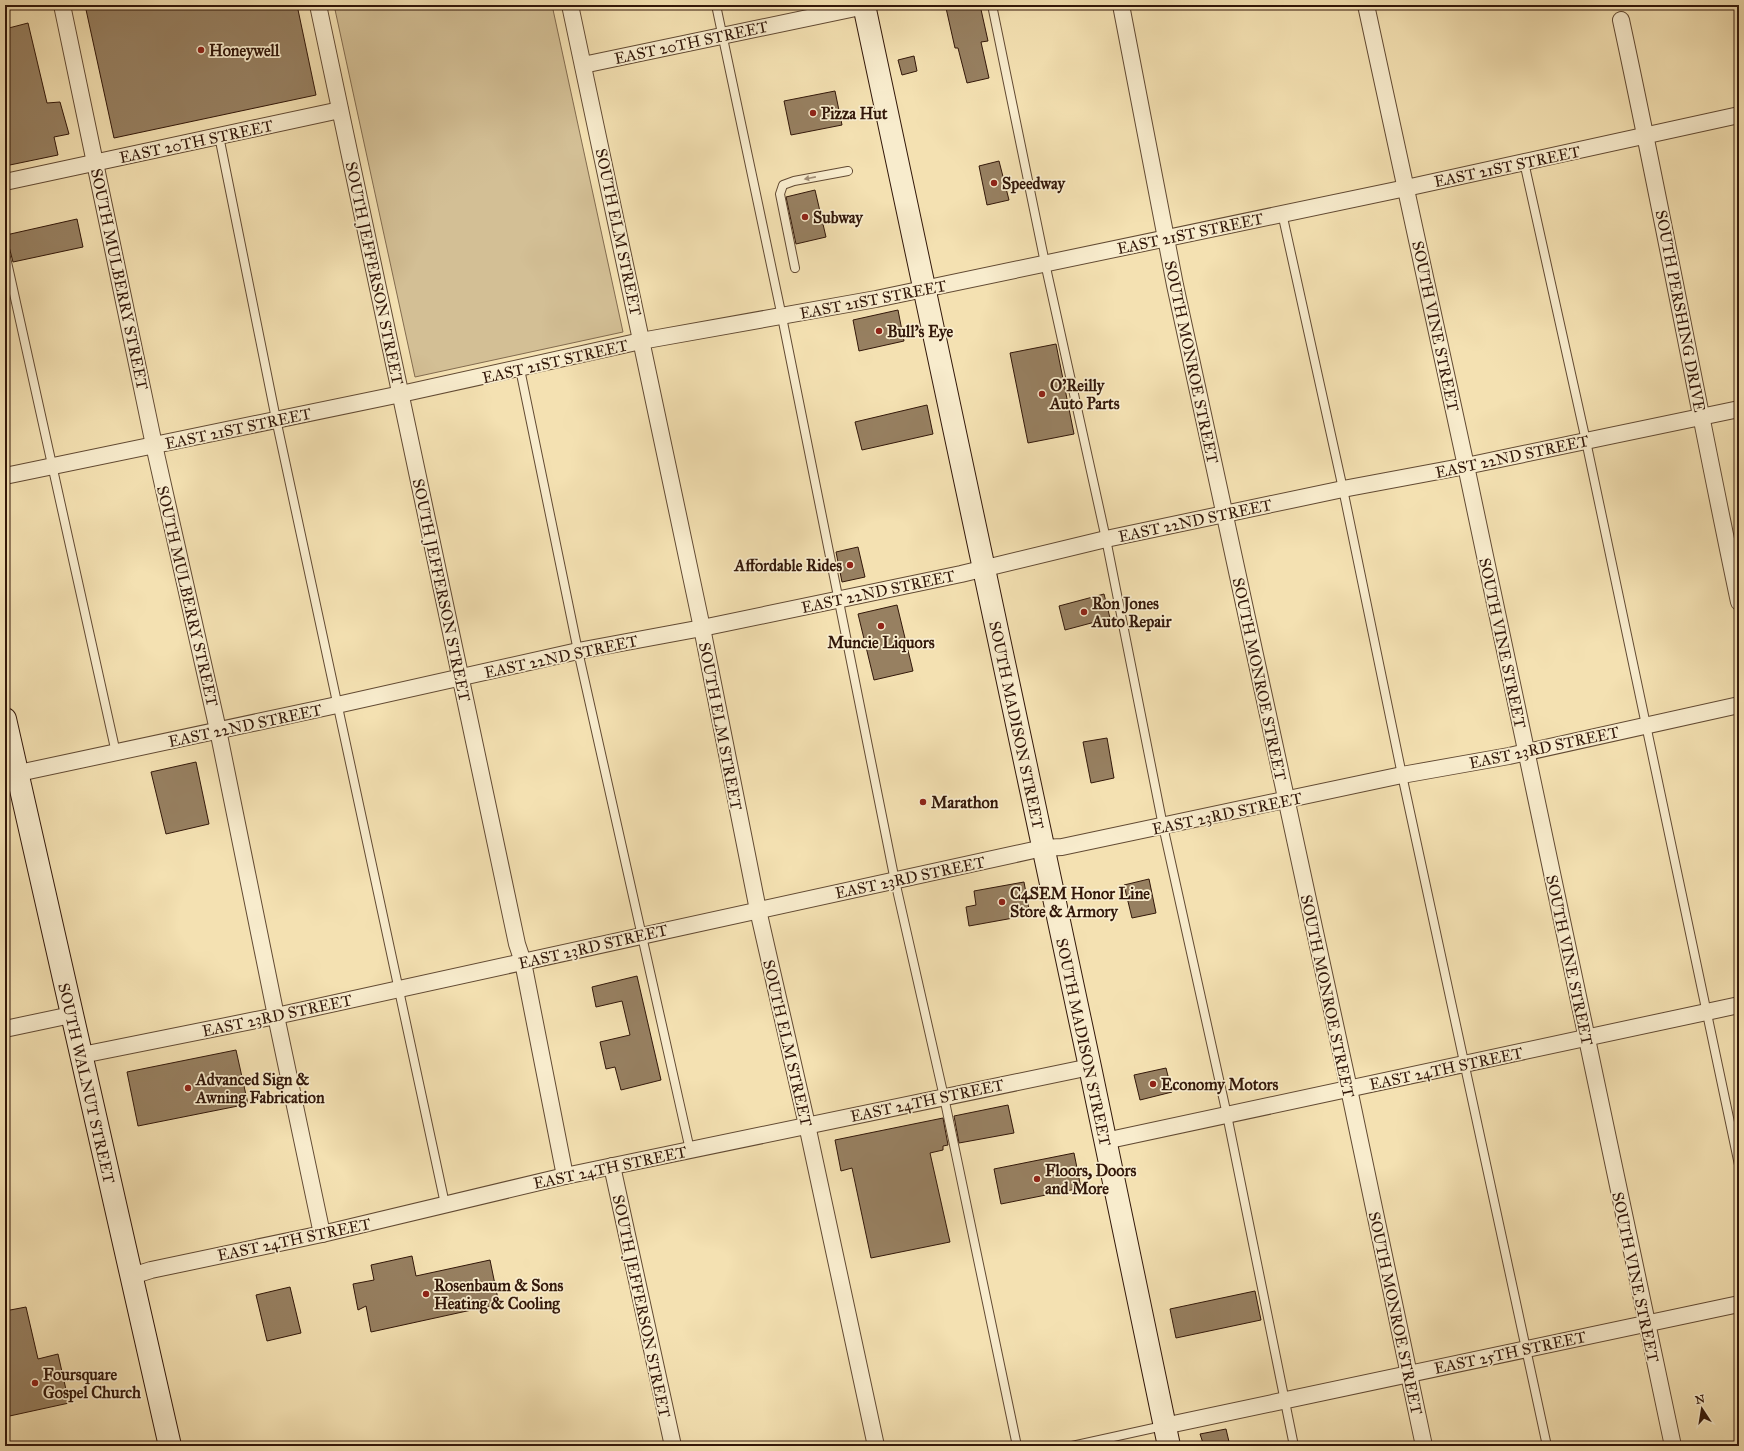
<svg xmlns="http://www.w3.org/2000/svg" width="1744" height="1451" viewBox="0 0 1744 1451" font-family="'IM FELL Great Primer',serif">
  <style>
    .green { fill: #d3bf95; stroke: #826b4f }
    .building { fill: #978061; stroke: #321709 }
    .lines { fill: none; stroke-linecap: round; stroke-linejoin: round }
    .lane-casing { stroke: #624a33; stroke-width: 10 }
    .street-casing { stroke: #624a33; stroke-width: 18 }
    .secondary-casing { stroke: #321709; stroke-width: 24 }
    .lane { stroke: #f8eccd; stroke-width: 8 }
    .street { stroke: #f8eccd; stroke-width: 16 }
    .secondary { stroke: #f8eccd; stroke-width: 22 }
    .oneway { fill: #9f8c75 }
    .poi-dot { fill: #8f2418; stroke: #f8eccd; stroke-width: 1.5 }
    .labels { text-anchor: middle; stroke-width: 3.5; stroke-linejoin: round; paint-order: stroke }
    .street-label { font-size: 16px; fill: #321709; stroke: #f8eccd }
    .poi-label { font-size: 16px; font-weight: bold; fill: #321709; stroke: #f8eccd; text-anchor: start }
  </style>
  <rect width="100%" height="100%" fill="#f4e1b2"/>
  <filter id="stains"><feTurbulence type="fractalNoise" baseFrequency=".005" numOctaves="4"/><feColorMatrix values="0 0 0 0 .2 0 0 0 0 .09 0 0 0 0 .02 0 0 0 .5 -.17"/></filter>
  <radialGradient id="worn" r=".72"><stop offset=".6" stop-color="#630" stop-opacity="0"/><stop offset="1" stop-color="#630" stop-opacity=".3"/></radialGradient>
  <path class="green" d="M 334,5 L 552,5 L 623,332 L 415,377 Z"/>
  <g class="building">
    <path d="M 85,5 L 297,5 L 316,95 L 114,138 Z"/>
    <path d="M 961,5 L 980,5 L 988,41 L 981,42 L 989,78 L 967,83 L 958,48 L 955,48 L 946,8 Z"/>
    <path d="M 28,23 L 47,103 L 60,102 L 69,134 L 54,137 L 58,155 L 5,166 L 5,29 Z"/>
    <path d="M 914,56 L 917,71 L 902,75 L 898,60 Z"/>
    <path d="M 835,91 L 842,125 L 791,135 L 784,101 Z"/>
    <path d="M 999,161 L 1009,200 L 987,205 L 979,166 Z"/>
    <path d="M 815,190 L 826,237 L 796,244 L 786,197 Z"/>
    <path d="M 77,219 L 83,247 L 13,262 L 6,235 Z"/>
    <path d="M 898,310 L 904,341 L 859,351 L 853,320 Z"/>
    <path d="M 1056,344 L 1074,434 L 1028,443 L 1010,353 Z"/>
    <path d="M 927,405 L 933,434 L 862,450 L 855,422 Z"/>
    <path d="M 858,547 L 865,577 L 842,582 L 836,552 Z"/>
    <path d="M 1104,594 L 1110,618 L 1065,630 L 1059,606 Z"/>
    <path d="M 897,605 L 913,671 L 874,680 L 858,614 Z"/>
    <path d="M 1107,738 L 1114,778 L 1091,783 L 1083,742 Z"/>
    <path d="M 196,762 L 209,824 L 166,834 L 151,772 Z"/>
    <path d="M 1149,879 L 1156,913 L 1132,918 L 1124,885 Z"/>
    <path d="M 1024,882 L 1030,915 L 969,926 L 966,907 L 976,905 L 974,891 Z"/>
    <path d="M 637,976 L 661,1080 L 621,1090 L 615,1067 L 606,1069 L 600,1042 L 630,1035 L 622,1001 L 596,1007 L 592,987 Z"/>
    <path d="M 236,1050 L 248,1104 L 138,1126 L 127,1072 Z"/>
    <path d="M 1166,1068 L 1172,1092 L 1140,1100 L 1134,1075 Z"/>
    <path d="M 1008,1105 L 1014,1133 L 959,1143 L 954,1116 Z"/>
    <path d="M 943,1118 L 948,1145 L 943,1146 L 943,1150 L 930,1153 L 950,1242 L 871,1258 L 852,1168 L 841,1171 L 835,1140 Z"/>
    <path d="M 1074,1153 L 1081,1188 L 1001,1204 L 994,1169 Z"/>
    <path d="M 412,1256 L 416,1276 L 490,1260 L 499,1304 L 371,1332 L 366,1306 L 358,1310 L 353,1284 L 374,1280 L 371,1265 Z"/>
    <path d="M 290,1287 L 301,1333 L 267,1341 L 256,1295 Z"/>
    <path d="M 1255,1291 L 1261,1320 L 1176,1338 L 1170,1309 Z"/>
    <path d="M 26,1307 L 38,1359 L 58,1354 L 69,1403 L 5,1417 L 5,1311 Z"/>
    <path d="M 1226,1429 L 1230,1446 L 1204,1446 L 1200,1434 Z"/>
  </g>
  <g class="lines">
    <g class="lane-casing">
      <g id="lane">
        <path d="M 716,5 L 782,317 L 895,881 L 944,1097 L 1017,1446"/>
        <path d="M 992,5 L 1045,263 L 1106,539 L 1163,826 L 1227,1115 L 1294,1446"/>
        <path d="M 219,136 L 276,419 L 445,1204"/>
        <path d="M 1524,162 L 1586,441 L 1739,1165"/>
        <path d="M 1282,213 L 1343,489 L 1402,775 L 1547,1446"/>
        <path d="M 5,253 L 116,753"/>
        <path d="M 795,268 L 780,194 L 783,185 L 794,181 L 848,171"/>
        <path d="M 520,369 L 578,651 L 690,1150"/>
        <path d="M 1072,1446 L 1163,1426"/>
      </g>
    </g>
    <g class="street-casing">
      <g id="street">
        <path d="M 62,5 L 154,445 L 218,730 L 276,1016 L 322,1234"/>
        <path d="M 318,5 L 517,944 L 523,962 L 565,1176"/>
        <path d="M 570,5 L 702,628 L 758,910 L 807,1125 L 876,1446"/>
        <path d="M 1121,5 L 1175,285 L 1349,1089 L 1424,1446"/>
        <path d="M 1366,5 L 1466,466 L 1673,1446"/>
        <path d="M 1621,20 C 1663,214 1698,408 1739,602"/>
        <path d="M 583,65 L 870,5"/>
        <path d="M 5,182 L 340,110"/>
        <path d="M 5,476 L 401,394 L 641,341 L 876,299 L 1406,188 L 1739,115"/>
        <path d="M 5,776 L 337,705 L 578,651 L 702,628 L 961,574 L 1106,539 L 1343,489 L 1466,466 L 1739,409"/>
        <path d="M 5,1029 L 71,1015"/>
        <path d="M 82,1055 L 276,1016 L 1043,848 L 1062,847 L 1402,775 L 1509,756 L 1739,705"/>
        <path d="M 1105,1141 L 1739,1005"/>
        <path d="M 612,1166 L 673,1446"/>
        <path d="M 132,1276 L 151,1270 L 322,1234 L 565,1176 L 1090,1067"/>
        <path d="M 1164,1426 L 1739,1304"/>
      </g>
    </g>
    <g class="secondary-casing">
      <g id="secondary">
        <path d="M 864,5 L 1090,1067 L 1169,1446"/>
        <path d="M 5,719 L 170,1446"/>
      </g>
    </g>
    <use href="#lane" class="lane"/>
    <use href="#street" class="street"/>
    <use href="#secondary" class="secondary"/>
  </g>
  <defs><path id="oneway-solid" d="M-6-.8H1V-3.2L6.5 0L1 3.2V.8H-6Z"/></defs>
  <use class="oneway" href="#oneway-solid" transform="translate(810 178) rotate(169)"/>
  <g class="poi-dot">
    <circle cx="201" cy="50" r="4"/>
    <circle cx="813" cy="113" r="4"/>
    <circle cx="994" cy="183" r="4"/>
    <circle cx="805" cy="217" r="4"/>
    <circle cx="879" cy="331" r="4"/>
    <circle cx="1042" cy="394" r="4"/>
    <circle cx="850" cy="565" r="4"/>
    <circle cx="1084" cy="612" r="4"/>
    <circle cx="881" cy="626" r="4"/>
    <circle cx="923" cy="802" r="4"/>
    <circle cx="1002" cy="902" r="4"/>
    <circle cx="1153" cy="1084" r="4"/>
    <circle cx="188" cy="1088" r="4"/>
    <circle cx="1037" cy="1179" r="4"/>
    <circle cx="426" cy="1294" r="4"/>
    <circle cx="35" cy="1383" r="4"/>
  </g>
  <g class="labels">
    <g class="street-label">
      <text transform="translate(691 42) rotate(-12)" y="6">EAST 20TH STREET</text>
      <text transform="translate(196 141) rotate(-12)" y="6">EAST 20TH STREET</text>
      <text transform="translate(1507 166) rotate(-12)" y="6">EAST 21ST STREET</text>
      <text transform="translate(619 232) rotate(78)" y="6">SOUTH ELM STREET</text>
      <text transform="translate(1190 233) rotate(-12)" y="6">EAST 21ST STREET</text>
      <text transform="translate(375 273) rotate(78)" y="6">SOUTH JEFFERSON STREET</text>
      <text transform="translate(120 279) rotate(78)" y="6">SOUTH MULBERRY STREET</text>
      <text transform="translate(873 299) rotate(-11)" y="6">EAST 21ST STREET</text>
      <text transform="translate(1681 311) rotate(79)" y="6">SOUTH PERSHING DRIVE</text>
      <text transform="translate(1436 326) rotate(78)" y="6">SOUTH VINE STREET</text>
      <text transform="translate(555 361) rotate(-13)" y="6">EAST 21ST STREET</text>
      <text transform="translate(1192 362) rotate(78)" y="6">SOUTH MONROE STREET</text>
      <text transform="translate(238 428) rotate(-12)" y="6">EAST 21ST STREET</text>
      <text transform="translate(1512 456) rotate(-12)" y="6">EAST 22ND STREET</text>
      <text transform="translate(1195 520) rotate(-12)" y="6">EAST 22ND STREET</text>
      <text transform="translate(442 590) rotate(78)" y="6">SOUTH JEFFERSON STREET</text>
      <text transform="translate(878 591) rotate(-12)" y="6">EAST 22ND STREET</text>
      <text transform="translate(188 596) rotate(77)" y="6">SOUTH MULBERRY STREET</text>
      <text transform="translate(1503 643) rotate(78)" y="6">SOUTH VINE STREET</text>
      <text transform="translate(561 656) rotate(-12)" y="6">EAST 22ND STREET</text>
      <text transform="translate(1260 679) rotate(78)" y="6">SOUTH MONROE STREET</text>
      <text transform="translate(245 725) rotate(-12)" y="6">EAST 22ND STREET</text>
      <text transform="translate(1017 725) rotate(78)" y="6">SOUTH MADISON STREET</text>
      <text transform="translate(721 726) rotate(79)" y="6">SOUTH ELM STREET</text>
      <text transform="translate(1544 747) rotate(-12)" y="6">EAST 23RD STREET</text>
      <text transform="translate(1227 813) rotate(-12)" y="6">EAST 23RD STREET</text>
      <text transform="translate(910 877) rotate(-12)" y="6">EAST 23RD STREET</text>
      <text transform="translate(593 946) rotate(-13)" y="6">EAST 23RD STREET</text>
      <text transform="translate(1570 960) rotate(78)" y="6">SOUTH VINE STREET</text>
      <text transform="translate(1328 996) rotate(78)" y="6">SOUTH MONROE STREET</text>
      <text transform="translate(277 1015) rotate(-12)" y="6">EAST 23RD STREET</text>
      <text transform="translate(1084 1042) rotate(78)" y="6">SOUTH MADISON STREET</text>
      <text transform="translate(788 1043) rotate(77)" y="6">SOUTH ELM STREET</text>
      <text transform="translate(1446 1068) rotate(-12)" y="6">EAST 24TH STREET</text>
      <text transform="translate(87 1083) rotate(77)" y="6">SOUTH WALNUT STREET</text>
      <text transform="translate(927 1100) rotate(-12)" y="6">EAST 24TH STREET</text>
      <text transform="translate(610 1167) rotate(-12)" y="6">EAST 24TH STREET</text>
      <text transform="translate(294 1239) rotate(-12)" y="6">EAST 24TH STREET</text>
      <text transform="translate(1636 1277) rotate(78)" y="6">SOUTH VINE STREET</text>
      <text transform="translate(642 1306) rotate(78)" y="6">SOUTH JEFFERSON STREET</text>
      <text transform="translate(1396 1313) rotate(78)" y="6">SOUTH MONROE STREET</text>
      <text transform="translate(1510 1352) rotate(-12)" y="6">EAST 25TH STREET</text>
    </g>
    <g class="poi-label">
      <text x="209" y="56">Honeywell</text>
      <text x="821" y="119">Pizza Hut</text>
      <text x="1002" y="189">Speedway</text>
      <text x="813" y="223">Subway</text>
      <text x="887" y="337">Bull's Eye</text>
      <text x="1050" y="391">O'Reilly<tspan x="1050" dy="18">Auto Parts</tspan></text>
      <text x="842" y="571" text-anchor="end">Affordable Rides</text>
      <text x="1092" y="609">Ron Jones<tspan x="1092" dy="18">Auto Repair</tspan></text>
      <text x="881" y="648" text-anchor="middle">Muncie Liquors</text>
      <text x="931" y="808">Marathon</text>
      <text x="1010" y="899">C4SEM Honor Line<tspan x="1010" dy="18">Store &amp; Armory</tspan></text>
      <text x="196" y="1085">Advanced Sign &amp;<tspan x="196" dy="18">Awning Fabrication</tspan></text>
      <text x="1161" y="1090">Economy Motors</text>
      <text x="1045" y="1176">Floors, Doors<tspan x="1045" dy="18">and More</tspan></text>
      <text x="434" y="1291">Rosenbaum &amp; Sons<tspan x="434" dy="18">Heating &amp; Cooling</tspan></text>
      <text x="43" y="1380">Foursquare<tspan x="43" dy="18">Gospel Church</tspan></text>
    </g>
  </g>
  <rect width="1744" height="1451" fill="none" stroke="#f4e1b2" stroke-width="20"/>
  <rect x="6" y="6" width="1732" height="1439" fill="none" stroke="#321709" stroke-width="2"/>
  <rect x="10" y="10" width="1724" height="1431" fill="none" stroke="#321709"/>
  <g transform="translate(1702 1409) rotate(348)" stroke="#f8eccd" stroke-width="3" paint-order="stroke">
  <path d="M0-3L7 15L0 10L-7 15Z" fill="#321709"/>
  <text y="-6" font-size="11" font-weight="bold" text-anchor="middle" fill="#321709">N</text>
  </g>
  <rect width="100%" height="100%" filter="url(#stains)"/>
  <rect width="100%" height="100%" fill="url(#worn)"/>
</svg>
